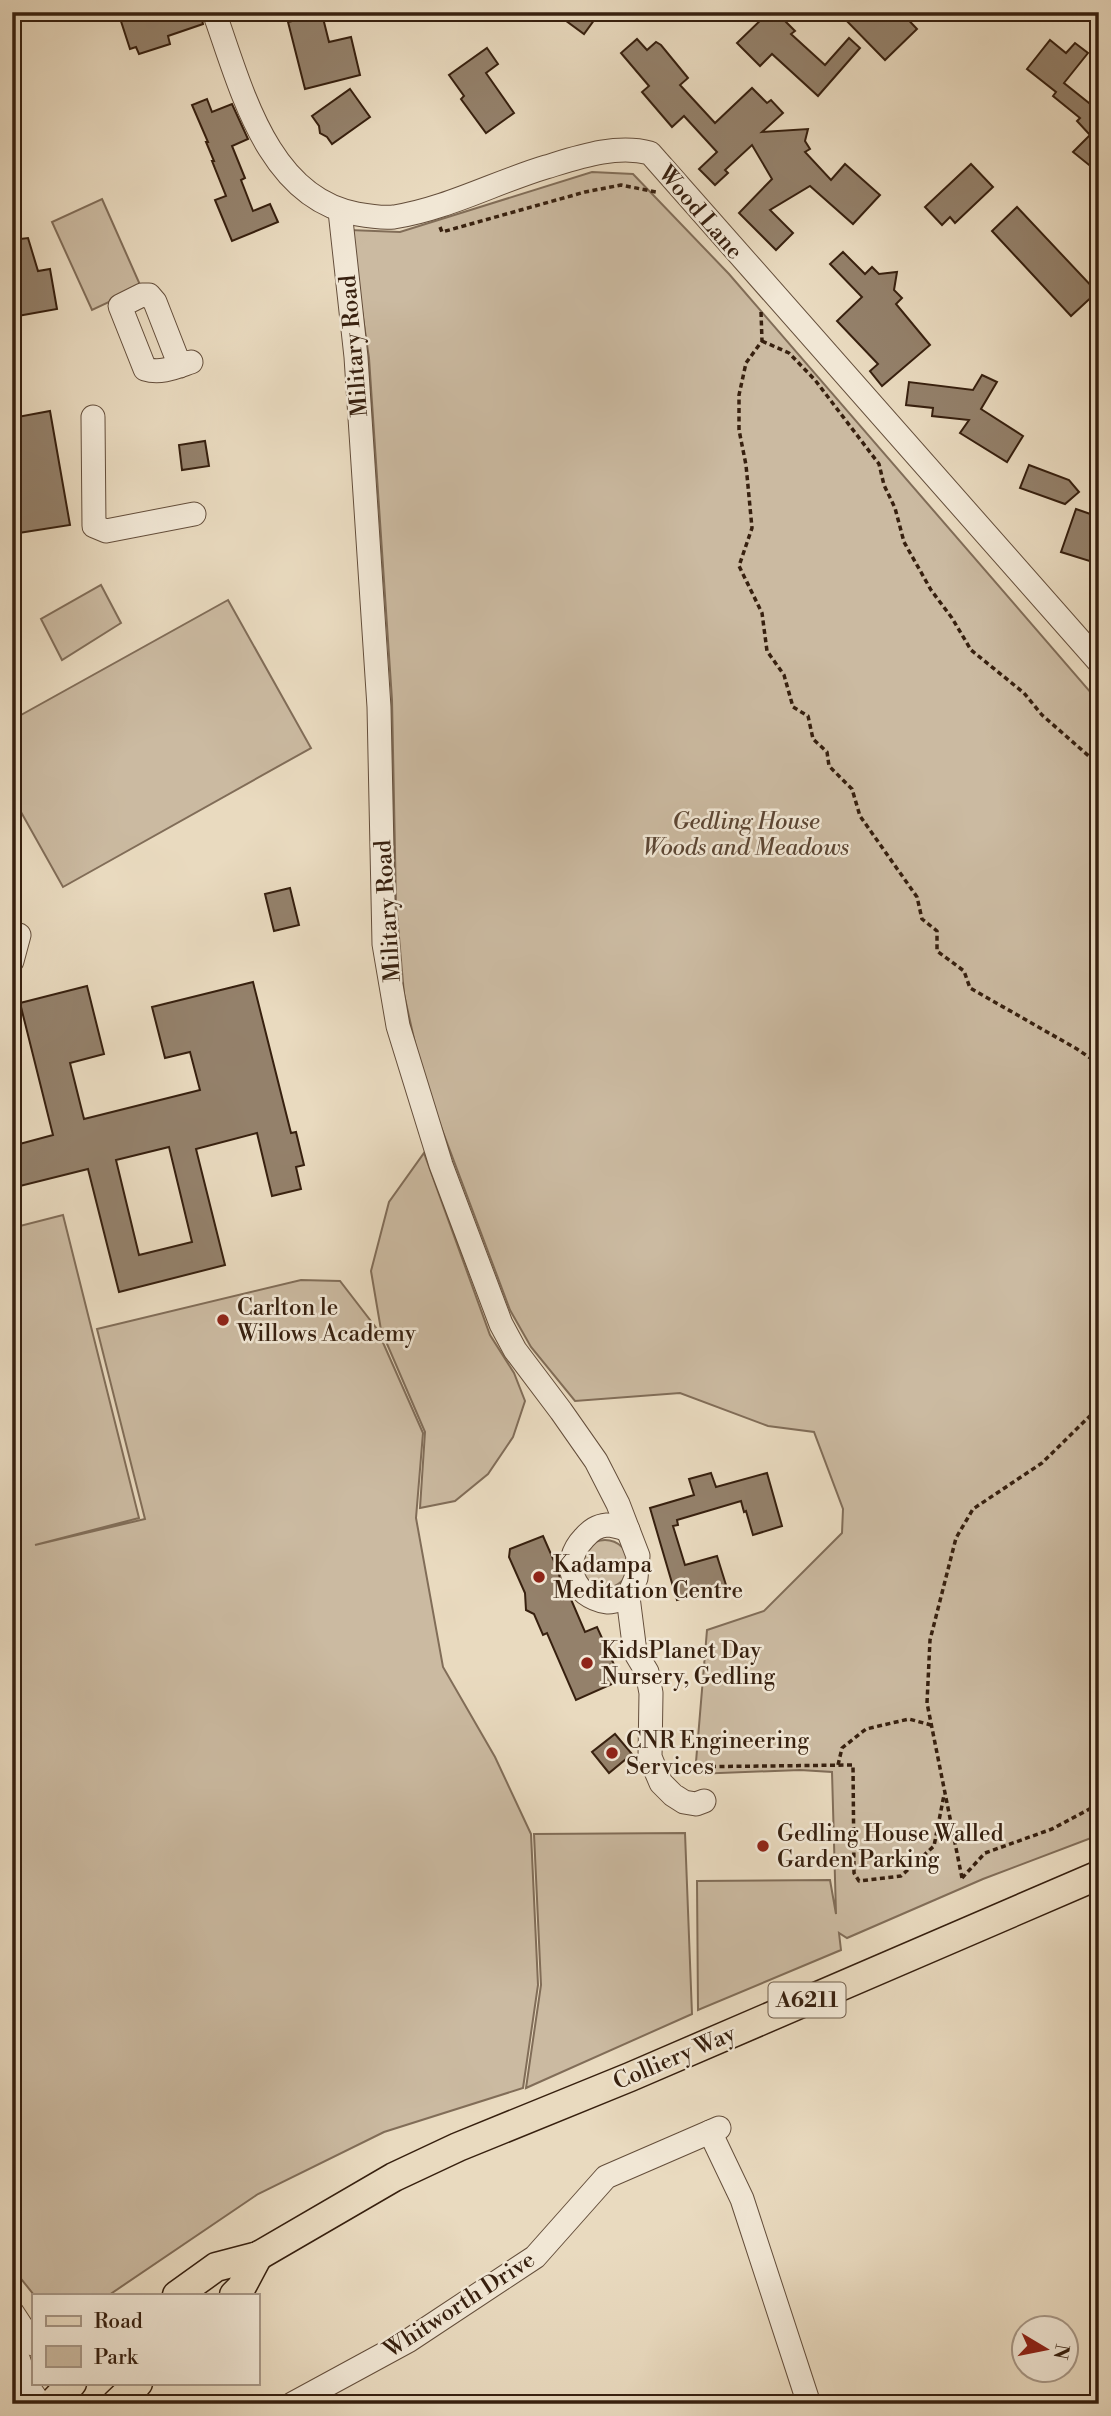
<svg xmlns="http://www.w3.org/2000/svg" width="1111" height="2416" viewBox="0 0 1111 2416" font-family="'Libre Bodoni',serif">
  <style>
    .green { fill: #cbbaa1; stroke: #816d58; stroke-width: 2 }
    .building { fill: #94816b; stroke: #37200f; stroke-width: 2; fill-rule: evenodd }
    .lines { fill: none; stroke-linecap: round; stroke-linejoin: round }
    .minor-casing { stroke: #644e3b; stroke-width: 25 }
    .major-casing { stroke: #37200f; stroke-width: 31 }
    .path { stroke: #37200f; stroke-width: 3.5; stroke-dasharray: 5 3.5; stroke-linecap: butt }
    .minor { stroke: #f1e7d5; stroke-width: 23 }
    .major { stroke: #e9dabf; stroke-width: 28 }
    .poi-dot { fill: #8f2418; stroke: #f1e7d5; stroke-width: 2.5 }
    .labels { text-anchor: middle; stroke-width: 5; stroke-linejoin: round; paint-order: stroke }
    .shield { fill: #f1e7d5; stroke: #6f5c4a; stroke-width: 2 }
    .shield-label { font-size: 21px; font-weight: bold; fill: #37200f }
    .street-label { font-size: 23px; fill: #37200f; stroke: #f1e7d5 }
    .park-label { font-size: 23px; font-style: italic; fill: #5c4634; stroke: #f1e7d5 }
    .poi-label { font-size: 23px; fill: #37200f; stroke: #f1e7d5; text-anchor: start }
  </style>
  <rect width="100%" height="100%" fill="#e9dabf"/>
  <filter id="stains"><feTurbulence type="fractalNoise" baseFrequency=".00286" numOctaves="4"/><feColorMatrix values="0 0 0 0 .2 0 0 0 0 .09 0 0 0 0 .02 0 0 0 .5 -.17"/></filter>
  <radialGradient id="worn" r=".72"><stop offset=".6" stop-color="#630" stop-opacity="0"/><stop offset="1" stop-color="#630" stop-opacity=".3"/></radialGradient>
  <g class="green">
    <path d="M 592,172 L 633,174 L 729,274 L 1099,702 L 1099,1835 L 983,1879 L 847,1938 L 839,1933 L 841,1950 L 698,2010 L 697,1881 L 830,1880 L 836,1914 L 832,1772 L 800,1770 L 695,1774 L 707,1630 L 764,1611 L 842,1533 L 843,1509 L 814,1432 L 768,1426 L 680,1393 L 575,1401 L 531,1347 L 510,1310 L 423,1079 L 404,994 L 396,903 L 392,700 L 369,358 L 350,230 L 400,232 Z"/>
    <path d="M 102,199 L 141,287 L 92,310 L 52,222 Z"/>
    <path d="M 101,585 L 121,623 L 62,660 L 41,619 Z"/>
    <path d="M 228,600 L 311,748 L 63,887 L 12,796 L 12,720 Z"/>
    <path d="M 424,1153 L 490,1335 L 514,1373 L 525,1401 L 513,1437 L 488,1474 L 455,1501 L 420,1508 L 425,1432 L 381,1330 L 371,1271 L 389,1202 Z"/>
    <path d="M 63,1215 L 139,1518 L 35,1545 L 145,1519 L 97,1329 L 301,1280 L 340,1281 L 377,1329 L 423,1433 L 416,1518 L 443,1667 L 495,1757 L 531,1834 L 538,1985 L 523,2088 L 384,2132 L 258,2194 L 109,2295 L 34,2295 L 14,2270 L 12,2258 L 12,1228 Z"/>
    <circle cx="605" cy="1564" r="24"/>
    <path d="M 685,1833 L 692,2014 L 526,2088 L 541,1985 L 534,1834 Z"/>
  </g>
  <g class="building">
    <path d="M 118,12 L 200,12 L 203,24 L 168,36 L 170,44 L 139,54 L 136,47 L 130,49 Z"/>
    <path d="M 554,12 L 600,12 L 584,34 Z"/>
    <path d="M 769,12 L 776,12 L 795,31 L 791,34 L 825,65 L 849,38 L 860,48 L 818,96 L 772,54 L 760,66 L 737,43 Z"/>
    <path d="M 838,12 L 901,12 L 917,29 L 885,60 Z"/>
    <path d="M 322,14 L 329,42 L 351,37 L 360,75 L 305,89 L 288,22 Z"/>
    <path d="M 637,39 L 647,50 L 656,42 L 661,45 L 688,78 L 680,85 L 715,123 L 752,88 L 767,103 L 771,100 L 783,113 L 762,132 L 808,129 L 805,141 L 810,149 L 805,152 L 831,180 L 845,164 L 880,195 L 853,224 L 810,186 L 770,210 L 793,233 L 776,250 L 739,213 L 772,179 L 752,145 L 725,170 L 728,173 L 715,185 L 699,169 L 717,152 L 684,116 L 672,127 L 642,92 L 649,86 L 621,53 Z"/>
    <path d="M 1050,40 L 1066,53 L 1075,43 L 1088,53 L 1064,83 L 1099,111 L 1099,173 L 1073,152 L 1090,135 L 1077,121 L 1080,118 L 1053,96 L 1056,92 L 1027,69 Z"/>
    <path d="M 487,48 L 498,64 L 486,73 L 514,113 L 486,133 L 461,99 L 464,96 L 449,75 Z"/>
    <path d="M 350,89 L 370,117 L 332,144 L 327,137 L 320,133 L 319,126 L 312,116 Z"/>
    <path d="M 207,99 L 212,112 L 232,104 L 248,139 L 232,146 L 245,178 L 241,180 L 253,211 L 270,204 L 278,222 L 232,241 L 215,200 L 226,196 L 212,161 L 214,161 L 206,142 L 208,142 L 192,105 Z"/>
    <path d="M 971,164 L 993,187 L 955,223 L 950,217 L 942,225 L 925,207 Z"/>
    <path d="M 1017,207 L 1097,292 L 1071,316 L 992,231 Z"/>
    <path d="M 28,238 L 38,271 L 50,269 L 57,309 L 12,317 L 12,240 Z"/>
    <path d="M 843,252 L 865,274 L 872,267 L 879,274 L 897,272 L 894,290 L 902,298 L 896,304 L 930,345 L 882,386 L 870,371 L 878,364 L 837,321 L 862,297 L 830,264 Z"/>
    <path d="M 982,375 L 997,382 L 981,409 L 1023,436 L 1007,462 L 960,433 L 969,420 L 932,416 L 933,408 L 906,405 L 909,382 L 973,390 Z"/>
    <path d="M 50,411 L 70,525 L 12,534 L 12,418 Z"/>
    <path d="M 205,441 L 209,466 L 182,470 L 179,445 Z"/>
    <path d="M 1029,465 L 1069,480 L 1079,492 L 1065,504 L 1020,488 Z"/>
    <path d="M 1076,509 L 1099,517 L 1099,564 L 1061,552 Z"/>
    <path d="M 290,888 L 299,925 L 274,931 L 265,894 Z"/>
    <path d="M 253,982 L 291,1133 L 296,1132 L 304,1165 L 296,1167 L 301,1189 L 272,1196 L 257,1133 L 196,1149 L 225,1265 L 119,1292 L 88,1169 L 12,1188 L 12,1146 L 53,1135 L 20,1003 L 87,986 L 104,1054 L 70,1063 L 84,1119 L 200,1090 L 190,1052 L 165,1058 L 152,1007 ZM 169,1147 L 192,1242 L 139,1255 L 116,1160 Z"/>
    <path d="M 711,1473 L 716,1487 L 767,1473 L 782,1526 L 753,1535 L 746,1511 L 744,1512 L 741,1501 L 677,1520 L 678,1525 L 673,1526 L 685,1565 L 717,1556 L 726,1585 L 677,1600 L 650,1508 L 694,1495 L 689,1479 Z"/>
    <path d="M 543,1536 L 558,1570 L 561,1583 L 570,1597 L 585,1632 L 597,1627 L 621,1680 L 576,1700 L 547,1633 L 543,1635 L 534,1614 L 526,1610 L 525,1593 L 509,1557 L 510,1549 Z"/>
    <path d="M 615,1734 L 632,1754 L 609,1773 L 592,1752 Z"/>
  </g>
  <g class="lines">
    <g class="minor-casing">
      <g id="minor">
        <path d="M 214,12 C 241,87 267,198 357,214 C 368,216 383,218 394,217 C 446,209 496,182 546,167 C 579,157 616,144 650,153 L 1099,662"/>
        <path d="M 340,211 L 356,357 L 379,707 L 384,944 L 398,1026 L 441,1165 L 501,1324 L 515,1350 L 561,1411 L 596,1461 L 618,1504 L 638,1556 L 636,1578 L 628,1597 L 635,1652 L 647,1672 L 651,1693 L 650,1757 L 661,1783 L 673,1795 L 684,1802 L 696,1804 L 704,1801"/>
        <path d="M 180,366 L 155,302 L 149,295 L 142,295 L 120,306 L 145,369 C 161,374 176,367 191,362"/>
        <path d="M 93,417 L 94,526 L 106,531 L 194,514"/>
        <path d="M 12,961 L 19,935"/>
        <path d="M 628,1597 C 621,1599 613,1603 607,1602 C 572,1596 560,1563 584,1538 C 591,1530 597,1526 607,1525 C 614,1525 622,1528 628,1530"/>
        <path d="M 710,2132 L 742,2199 L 809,2404"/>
        <path d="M 12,2312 L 33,2344"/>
        <path d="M 12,2341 L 28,2387 L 40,2404"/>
        <path d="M 292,2404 L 408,2341 L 535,2257 L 606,2177 L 719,2128"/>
      </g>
    </g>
    <g class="major-casing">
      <g id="major">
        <path d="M 177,2295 L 216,2267 L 258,2256 L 394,2177 L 458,2147 L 630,2077 L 1099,1875"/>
        <path d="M 234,2295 L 241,2288 L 258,2256"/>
        <path d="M 52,2404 L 72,2383"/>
        <path d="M 116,2404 L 138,2383"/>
      </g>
    </g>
    <g class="path">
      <path d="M 440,227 L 442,232 L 585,192 L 621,185 L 656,192"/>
      <path d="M 761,312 L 762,341 L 746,363 L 739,395 L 739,430 L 746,465 L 752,528 L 739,566 L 762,613 L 767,651 L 784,675 L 793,707 L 808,716 L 813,739 L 827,752 L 829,766 L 852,789 L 860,816 L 917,897 L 922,919 L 937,931 L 937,951 L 964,971 L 970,988 L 1077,1049 L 1099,1064"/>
      <path d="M 762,341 L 789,353 L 815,380 L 879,464 L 884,485 L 895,508 L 904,542 L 931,590 L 952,618 L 971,650 L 1024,693 L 1042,715 L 1099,765"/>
      <path d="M 838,1765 L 842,1748 L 866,1729 L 909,1719 L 931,1725"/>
      <path d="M 677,1767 L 853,1765 L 854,1873 L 859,1881 L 901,1876 L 934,1846 L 944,1795"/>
      <path d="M 962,1878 L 927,1703 L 930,1640 L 956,1538 L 973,1509 L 1042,1463 L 1099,1407"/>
      <path d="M 962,1878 L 985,1853 L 1052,1829 L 1099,1804"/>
      <path d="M 12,2282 L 18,2292"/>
    </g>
    <use href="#minor" class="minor"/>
    <use href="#major" class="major"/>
  </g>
  <g class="poi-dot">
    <circle cx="223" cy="1320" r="7"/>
    <circle cx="539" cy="1577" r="7"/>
    <circle cx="587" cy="1663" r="7"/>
    <circle cx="612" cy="1753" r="7"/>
    <circle cx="763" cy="1846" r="7"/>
  </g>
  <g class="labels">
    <rect class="shield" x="768.5" y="1982.5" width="77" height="35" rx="5"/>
    <g class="shield-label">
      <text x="807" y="2007">A6211</text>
    </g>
    <g class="street-label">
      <text transform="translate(701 212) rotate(49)" y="8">Wood Lane</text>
      <text transform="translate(353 346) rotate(-95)" y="8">Military Road</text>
      <text transform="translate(387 911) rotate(-94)" y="8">Military Road</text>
      <text transform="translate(674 2057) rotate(-23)" y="8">Colliery Way</text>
      <text transform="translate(459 2304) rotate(-33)" y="8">Whitworth Drive</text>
    </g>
    <g class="park-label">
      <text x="746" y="829">Gedling House<tspan x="746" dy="26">Woods and Meadows</tspan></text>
    </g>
    <g class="poi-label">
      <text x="237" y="1315">Carlton le<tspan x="237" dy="26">Willows Academy</tspan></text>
      <text x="553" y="1572">Kadampa<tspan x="553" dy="26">Meditation Centre</tspan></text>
      <text x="601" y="1658">KidsPlanet Day<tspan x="601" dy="26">Nursery, Gedling</tspan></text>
      <text x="626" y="1748">CNR Engineering<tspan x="626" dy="26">Services</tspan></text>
      <text x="777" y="1841">Gedling House Walled<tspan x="777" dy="26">Garden Parking</tspan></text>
    </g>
  </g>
  <rect width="1111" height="2416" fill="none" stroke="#e9dabf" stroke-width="42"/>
  <rect x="14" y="14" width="1083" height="2388" fill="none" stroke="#37200f" stroke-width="3.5"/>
  <rect x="21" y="21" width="1069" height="2374" fill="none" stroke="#37200f" stroke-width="2"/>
  <rect x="32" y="2294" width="228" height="91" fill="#f1e7d5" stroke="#a79786" stroke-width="2"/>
  <rect x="46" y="2316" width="35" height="10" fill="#e9dabf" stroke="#a79786" stroke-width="2"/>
  <text x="94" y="2328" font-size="21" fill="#37200f">Road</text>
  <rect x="46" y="2346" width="35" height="21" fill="#cbbaa1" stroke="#a79786" stroke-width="2"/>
  <text x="94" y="2364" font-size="21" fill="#37200f">Park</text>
  <g transform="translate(1045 2349) rotate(100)"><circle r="33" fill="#f1e7d5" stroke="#a79786" stroke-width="2"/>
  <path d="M0-5L12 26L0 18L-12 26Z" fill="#8f2418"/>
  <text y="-10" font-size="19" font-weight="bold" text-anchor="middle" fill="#37200f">N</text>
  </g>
  <rect width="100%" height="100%" filter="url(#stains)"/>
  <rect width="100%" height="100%" fill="url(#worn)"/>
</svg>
